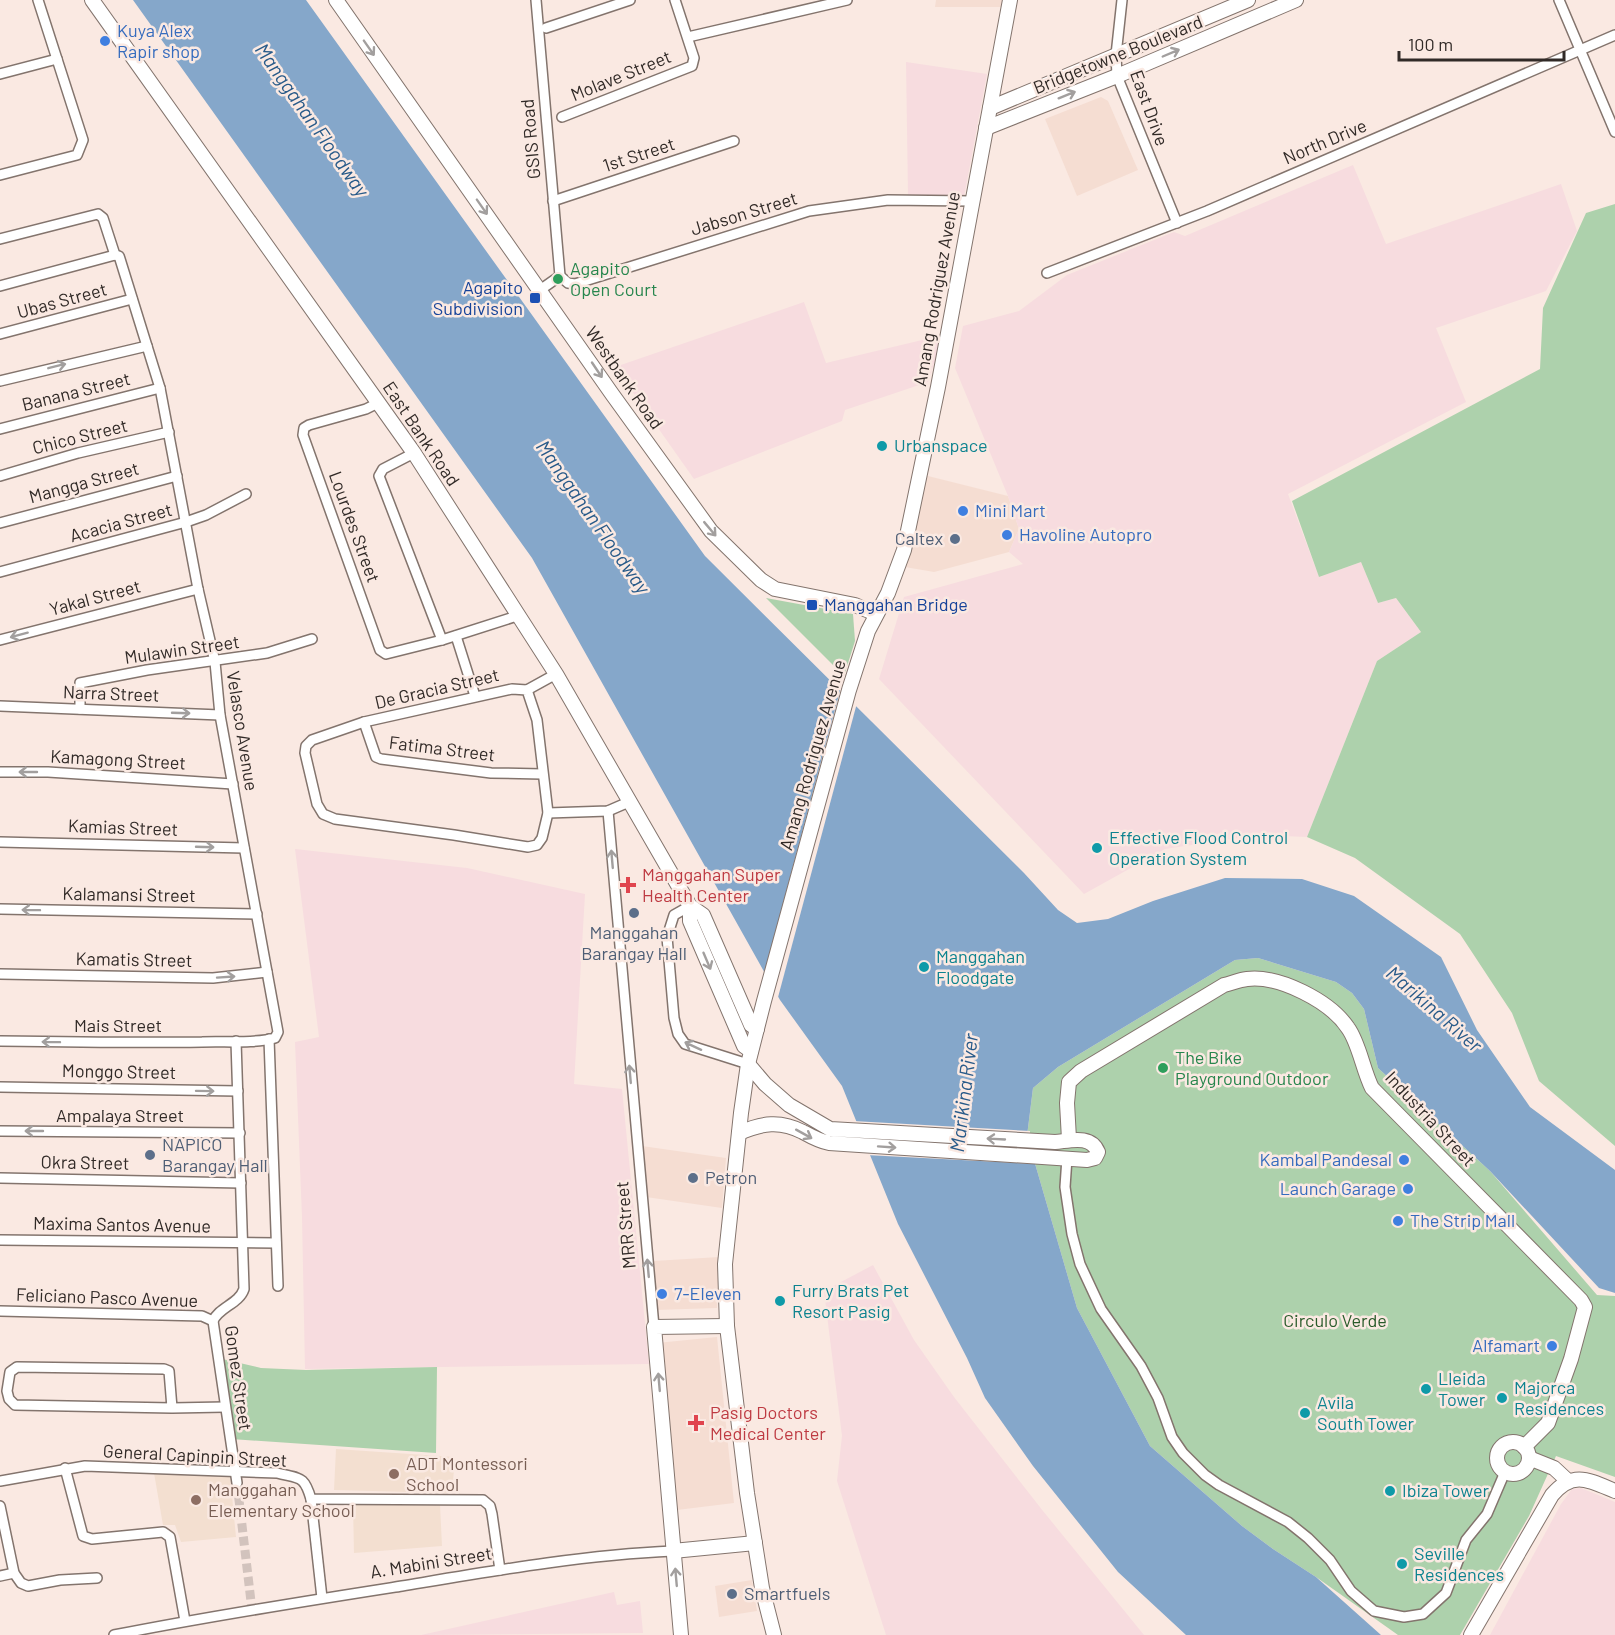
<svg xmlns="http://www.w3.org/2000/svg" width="1615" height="1635" viewBox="0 0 1615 1635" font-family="Barlow,sans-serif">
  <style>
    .built { fill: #f5ddd2 }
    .industrial { fill: #f7dcdf }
    .education { fill: #f3dfd0 }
    .green { fill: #add1ac }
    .water { fill: #85a7ca }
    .pier { fill: #fae9e2 }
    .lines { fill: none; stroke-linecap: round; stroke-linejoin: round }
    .street-tunnel { stroke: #d2c3bd; stroke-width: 9; stroke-dasharray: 9 4.5; stroke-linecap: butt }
    .street-casing { stroke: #83746d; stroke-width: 12 }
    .secondary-casing { stroke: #83746d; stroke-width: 16 }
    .street { stroke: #fff; stroke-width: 9 }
    .secondary { stroke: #fff; stroke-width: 14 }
    .oneway { stroke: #a29f9e }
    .shop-dot { fill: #3f7fe0; stroke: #fae9e2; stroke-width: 2 }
    .leisure-dot { fill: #2e9e5b; stroke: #fae9e2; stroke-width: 2 }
    .transit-dot { fill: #1a4fb4; stroke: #fae9e2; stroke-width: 2 }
    .culture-dot { fill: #0f9aa8; stroke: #fae9e2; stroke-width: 2 }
    .service-dot { fill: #5c6f8a; stroke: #fae9e2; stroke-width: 2 }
    .health-dot { fill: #e0444e; stroke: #fae9e2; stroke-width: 2 }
    .education-dot { fill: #8d6e63; stroke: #fae9e2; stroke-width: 2 }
    .labels { text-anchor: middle; stroke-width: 5; stroke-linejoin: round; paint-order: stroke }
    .shop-label { font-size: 18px; fill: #366cbe; stroke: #fae9e2; text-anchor: start }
    .street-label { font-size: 18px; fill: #312a27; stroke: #fae9e2 }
    .leisure-label { font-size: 18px; fill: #27864d; stroke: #fae9e2; text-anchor: start }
    .transit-label { font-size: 18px; fill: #164399; stroke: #fae9e2; text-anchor: end }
    .culture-label { font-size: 18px; fill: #0d838f; stroke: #fae9e2; text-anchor: start }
    .service-label { font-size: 18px; fill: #4e5e75; stroke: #fae9e2; text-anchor: start }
    .health-label { font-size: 18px; fill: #be3a42; stroke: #fae9e2; text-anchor: start }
    .park-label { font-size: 18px; fill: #295b2a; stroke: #fae9e2 }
    .education-label { font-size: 18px; fill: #785e54; stroke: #fae9e2; text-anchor: start }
    .water-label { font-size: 20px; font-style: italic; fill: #285a89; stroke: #fae9e2 }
  </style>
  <rect width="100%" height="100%" fill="#fae9e2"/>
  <g class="built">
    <path d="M 936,0 L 1002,0 L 1001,7 L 935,7 Z"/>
    <path d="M 1101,97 L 1108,101 L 1138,170 L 1077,196 L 1045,119 Z"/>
    <path d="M 924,475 L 1008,496 L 1019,529 L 1009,552 L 934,572 L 905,567 Z"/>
    <path d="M 642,1146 L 726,1158 L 722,1208 L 646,1197 Z"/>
    <path d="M 719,1257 L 717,1308 L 655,1310 L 654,1261 Z"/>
    <path d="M 717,1337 L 734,1503 L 677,1510 L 657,1343 Z"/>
    <path d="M 752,1580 L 757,1611 L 719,1617 L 715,1586 Z"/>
  </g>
  <g class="industrial">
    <path d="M 906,62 L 987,74 L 964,197 L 908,195 Z"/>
    <path d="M 1353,165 L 1386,244 L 1561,184 L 1577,231 L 1546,291 L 1436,328 L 1466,402 L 1288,494 L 1319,577 L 1361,562 L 1378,603 L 1396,598 L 1421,632 L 1377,661 L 1307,837 L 1257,835 L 1165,849 L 1084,894 L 879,679 L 904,597 L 1023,564 L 1009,552 L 1019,529 L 1008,496 L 955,368 L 963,326 L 1019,311 L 1067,275 L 1174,232 L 1185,236 Z"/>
    <path d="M 804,302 L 826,363 L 943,335 L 928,382 L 845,410 L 842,421 L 694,479 L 615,367 Z"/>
    <path d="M 295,849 L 467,868 L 585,894 L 574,1084 L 622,1089 L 649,1364 L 305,1369 L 302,1217 L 295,1042 L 319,1037 Z"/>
    <path d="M 873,1265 L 914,1340 L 954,1397 L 1043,1511 L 1144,1635 L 886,1635 L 837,1481 L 842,1436 L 824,1291 Z"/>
    <path d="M 1581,1488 L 1615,1502 L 1615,1635 L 1490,1635 L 1561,1504 L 1572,1489 Z"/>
    <path d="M 614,1592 L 617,1605 L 640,1601 L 643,1633 L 421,1635 Z"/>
  </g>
  <g class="education">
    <path d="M 336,1449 L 455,1457 L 452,1493 L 334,1490 Z"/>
    <path d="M 154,1473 L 230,1475 L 236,1537 L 181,1542 L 175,1525 L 163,1525 Z"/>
    <path d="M 353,1505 L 440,1505 L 442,1546 L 354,1553 Z"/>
  </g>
  <g class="green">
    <path d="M 1615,204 L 1615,1146 L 1539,1081 L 1512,1013 L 1460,934 L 1355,858 L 1307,837 L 1377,661 L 1421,632 L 1396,598 L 1378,603 L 1361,562 L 1319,577 L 1292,501 L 1540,369 L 1543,308 L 1586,213 Z"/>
    <path d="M 766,598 L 853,614 L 855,641 L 844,676 Z"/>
    <path d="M 1258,958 L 1336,982 L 1352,993 L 1364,1009 L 1378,1068 L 1490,1171 L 1597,1295 L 1615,1296 L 1615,1477 L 1556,1456 L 1529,1516 L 1460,1635 L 1398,1635 L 1316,1577 L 1273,1549 L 1242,1526 L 1150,1446 L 1077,1308 L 1027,1136 L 1033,1088 L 1058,1067 L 1235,960 Z"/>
    <path d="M 218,1358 L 261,1368 L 306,1370 L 437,1367 L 436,1453 L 231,1439 Z"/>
  </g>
  <path class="water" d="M 133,0 L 306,0 L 705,556 L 1024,873 L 1058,910 L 1077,923 L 1108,919 L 1153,901 L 1225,878 L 1302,879 L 1354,896 L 1441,957 L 1477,1030 L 1530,1107 L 1615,1170 L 1615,1293 L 1599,1288 L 1490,1171 L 1378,1068 L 1364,1009 L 1352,993 L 1336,982 L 1258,958 L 1235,960 L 1058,1067 L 1033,1088 L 1027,1136 L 1077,1308 L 1150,1446 L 1242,1526 L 1273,1549 L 1316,1577 L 1381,1635 L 1186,1635 L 1118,1572 L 1033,1466 L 985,1398 L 967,1358 L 898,1224 L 842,1086 L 780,1000 L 532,558 Z"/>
  <g class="pier">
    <path d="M 841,687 L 857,703 L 777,1001 L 763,978 Z"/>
    <path d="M 853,1121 L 1030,1131 L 1030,1136 L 1037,1164 L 866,1155 Z"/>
  </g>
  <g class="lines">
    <path class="street-tunnel" d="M 237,1483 L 252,1610"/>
    <g class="street-casing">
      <g id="street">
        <path d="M 536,0 L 560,276"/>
        <path d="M 1122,0 L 1116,55 L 1117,76 L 1177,223"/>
        <path d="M 1559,0 L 1615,132"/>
        <path d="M 546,28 L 630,0"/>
        <path d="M 688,37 L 847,0"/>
        <path d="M 0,74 L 57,59"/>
        <path d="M 562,117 L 692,66 L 694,58 L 675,0"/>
        <path d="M 0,175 L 77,155 L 83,140 L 38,0"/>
        <path d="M 553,201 L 734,141"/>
        <path d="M 0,239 L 98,214 L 103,218 L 115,255"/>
        <path d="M 1047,273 L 1207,211 L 1615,35"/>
        <path d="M 560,276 L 568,283 L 575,284 L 809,211 L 888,200 L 971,201"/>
        <path d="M 0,286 L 115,255 L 119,256 L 120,259 L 160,388 L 198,589 L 215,662 L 220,715 L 278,1032 L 275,1038 C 253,1044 225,1041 202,1042 C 135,1043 67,1042 0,1041"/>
        <path d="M 540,290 L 560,276"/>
        <path d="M 0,334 L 132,299"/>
        <path d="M 0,381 L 147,346"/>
        <path d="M 378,403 L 366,409 L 309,425 L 304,428 L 303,435 L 380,650 L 386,654 L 442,640 L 520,615"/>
        <path d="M 0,429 L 160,388"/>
        <path d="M 414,453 L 383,469 L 379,476 L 442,640"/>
        <path d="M 0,476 L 78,453 L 169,432"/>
        <path d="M 0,523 L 177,476"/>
        <path d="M 0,572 L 186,522 L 206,515 L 246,494"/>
        <path d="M 456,636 L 475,696"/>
        <path d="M 0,640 L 198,589"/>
        <path d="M 512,689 L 527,690 L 537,720 L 548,813 L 542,838 L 537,845 L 528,847 L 454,835 L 335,819 L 323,814 L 317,804 L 305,753 L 306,746 L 312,740 L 364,722 Z"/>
        <path d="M 527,690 L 556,674"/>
        <path d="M 0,706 L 220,715"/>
        <path d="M 80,709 L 80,683 L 147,670 L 267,653 L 312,639"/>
        <path d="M 364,722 L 376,757 L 381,759 L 491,773 L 542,774"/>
        <path d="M 0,772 L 48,772 L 233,784"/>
        <path d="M 608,811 L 654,1327"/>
        <path d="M 548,813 L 608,811 L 631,801"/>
        <path d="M 0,842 L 244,848"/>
        <path d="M 690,906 L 674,915 L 667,937 L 674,1018 L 678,1034 L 685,1044 L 748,1064"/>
        <path d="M 0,909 L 257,914"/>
        <path d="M 0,974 L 213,978 L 267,972"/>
        <path d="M 269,1039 L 278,1286"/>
        <path d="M 236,1041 L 244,1289 C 239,1304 219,1307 213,1321 L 237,1483"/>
        <path d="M 0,1087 L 238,1091"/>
        <path d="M 0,1131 L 240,1133"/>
        <path d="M 1067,1158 L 1065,1187 L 1072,1234 L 1080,1264 L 1101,1309 L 1141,1366 L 1158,1398 L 1172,1437 L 1183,1453 L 1205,1475 L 1219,1485 L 1288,1522 L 1308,1538 L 1330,1560 L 1351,1591 L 1374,1611 L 1404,1617 L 1423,1614 L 1446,1593 L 1466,1540 L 1487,1514 L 1505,1472"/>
        <path d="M 0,1178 L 241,1183"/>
        <path d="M 0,1240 L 276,1243"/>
        <path d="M 0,1311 L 202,1316 L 213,1321"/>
        <path d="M 172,1408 L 169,1371 L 164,1369 L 17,1367 L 10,1372 L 7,1391 L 9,1399 L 15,1405 L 172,1408 L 225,1407"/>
        <path d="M 65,1468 L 83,1536 L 92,1539 L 163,1532 L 170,1537 L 185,1621"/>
        <path d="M 0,1481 L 85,1466 L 277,1473 C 300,1479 304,1475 311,1499 L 483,1500 L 490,1506 L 492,1514 L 500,1570"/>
        <path d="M 311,1499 L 322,1598"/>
        <path d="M 0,1506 L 14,1573 L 21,1583 L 28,1586 L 60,1580 L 97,1578"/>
        <path d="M 0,1576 L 14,1573"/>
        <path d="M 114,1635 C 209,1616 306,1601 402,1586 C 492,1571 582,1555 673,1551"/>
      </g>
    </g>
    <g class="secondary-casing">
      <g id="secondary">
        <path d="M 92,0 L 414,453 L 556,674 L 690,906 L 703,915 L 751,1025 L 757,1029"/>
        <path d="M 336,0 L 612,394 L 711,531 L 761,580 L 775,589 L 855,605 L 876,614"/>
        <path d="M 990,108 L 1248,0"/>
        <path d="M 986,128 L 1117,76 L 1296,0"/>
        <path d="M 690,906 L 690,921 L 744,1046 L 751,1051"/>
        <path d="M 739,1133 C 762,1123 780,1120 803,1132 C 812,1137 819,1141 829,1143 L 1087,1160 L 1095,1158 L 1098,1152 C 1091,1134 1069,1141 1055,1142 L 830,1129 L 789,1105 L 765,1084 L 748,1064"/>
        <path d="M 1069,1139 L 1067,1103 L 1069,1082 L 1081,1071 L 1224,985 C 1232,983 1239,980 1247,979 C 1279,975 1330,1001 1348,1028 C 1359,1043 1363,1070 1372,1088 L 1581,1300 L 1585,1307 L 1571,1359 L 1548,1423 L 1524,1447"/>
        <circle cx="1513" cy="1458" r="16"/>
        <path d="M 1529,1458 L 1554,1468 L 1568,1481"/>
        <path d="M 673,1551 L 755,1543"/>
        <path d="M 681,1635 L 654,1327 L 727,1326"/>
        <path d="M 774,1635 L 762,1588 L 747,1493 L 727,1326 L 725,1264 L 741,1113 L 748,1064 L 764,1001 L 849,690 L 868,631 L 888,593 L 904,550 L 938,387 L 1010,0"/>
        <path d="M 1471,1635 L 1552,1495 C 1573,1470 1589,1480 1615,1491"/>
      </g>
    </g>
    <use href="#street" class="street"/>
    <use href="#secondary" class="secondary"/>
  </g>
  <defs><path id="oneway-shaft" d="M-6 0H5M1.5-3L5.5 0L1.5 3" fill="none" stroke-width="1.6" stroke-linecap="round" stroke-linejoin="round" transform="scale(1.5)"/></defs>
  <g class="oneway">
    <use href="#oneway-shaft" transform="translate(369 48) rotate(55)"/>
    <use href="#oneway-shaft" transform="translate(1171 53) rotate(-23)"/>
    <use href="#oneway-shaft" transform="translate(1067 95) rotate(-22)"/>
    <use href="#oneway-shaft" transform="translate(482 207) rotate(55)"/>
    <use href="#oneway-shaft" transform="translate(57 366) rotate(-14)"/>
    <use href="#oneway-shaft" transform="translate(597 370) rotate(56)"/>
    <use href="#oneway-shaft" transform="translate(710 529) rotate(50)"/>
    <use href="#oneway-shaft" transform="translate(19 635) rotate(165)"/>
    <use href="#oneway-shaft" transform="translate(181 713) rotate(2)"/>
    <use href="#oneway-shaft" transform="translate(28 772) rotate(-180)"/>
    <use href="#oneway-shaft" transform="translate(205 847) rotate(2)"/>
    <use href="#oneway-shaft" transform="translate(612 859) rotate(-95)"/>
    <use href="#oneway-shaft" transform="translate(31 910) rotate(-179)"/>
    <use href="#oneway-shaft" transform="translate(707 961) rotate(67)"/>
    <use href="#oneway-shaft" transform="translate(226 977) rotate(-4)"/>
    <use href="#oneway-shaft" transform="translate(51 1042) rotate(-179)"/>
    <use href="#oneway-shaft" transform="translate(693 1046) rotate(-155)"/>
    <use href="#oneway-shaft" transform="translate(630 1074) rotate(-95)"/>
    <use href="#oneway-shaft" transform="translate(205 1091) rotate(1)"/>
    <use href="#oneway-shaft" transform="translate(34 1131) rotate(-180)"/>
    <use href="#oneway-shaft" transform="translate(804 1134) rotate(29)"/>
    <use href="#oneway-shaft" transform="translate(996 1139) rotate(-177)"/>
    <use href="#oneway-shaft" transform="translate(887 1147) rotate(4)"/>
    <use href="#oneway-shaft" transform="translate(648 1268) rotate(-95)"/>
    <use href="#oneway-shaft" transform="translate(659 1382) rotate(-95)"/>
    <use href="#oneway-shaft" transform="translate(676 1577) rotate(-95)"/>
  </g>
  <g class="shop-dot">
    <circle cx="105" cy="41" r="6"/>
    <circle cx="963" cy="511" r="6"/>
    <circle cx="1007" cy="535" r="6"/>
    <circle cx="1404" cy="1160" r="6"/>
    <circle cx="1408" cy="1189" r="6"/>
    <circle cx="1398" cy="1221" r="6"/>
    <circle cx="662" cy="1294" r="6"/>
    <circle cx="1552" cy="1346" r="6"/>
  </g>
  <g class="leisure-dot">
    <circle cx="558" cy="279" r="6"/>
    <circle cx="1163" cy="1068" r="6"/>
  </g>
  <g class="transit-dot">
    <rect x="529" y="292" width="12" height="12" rx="3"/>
    <rect x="806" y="599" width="12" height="12" rx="3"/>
  </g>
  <g class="culture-dot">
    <circle cx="882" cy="446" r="6"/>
    <circle cx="1097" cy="848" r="6"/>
    <circle cx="924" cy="967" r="6"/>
    <circle cx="780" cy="1301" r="6"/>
    <circle cx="1426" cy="1389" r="6"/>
    <circle cx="1502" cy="1398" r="6"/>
    <circle cx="1305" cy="1413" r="6"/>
    <circle cx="1390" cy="1491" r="6"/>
    <circle cx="1402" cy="1564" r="6"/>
  </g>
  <g class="service-dot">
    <circle cx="955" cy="539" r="6"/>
    <circle cx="634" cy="913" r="6"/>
    <circle cx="150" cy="1155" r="6"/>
    <circle cx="693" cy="1178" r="6"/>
    <circle cx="732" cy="1594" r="6"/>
  </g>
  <g class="health-dot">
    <path d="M625 876h6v6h6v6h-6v6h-6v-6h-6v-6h6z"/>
    <path d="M693 1414h6v6h6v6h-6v6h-6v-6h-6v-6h6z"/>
  </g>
  <g class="education-dot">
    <circle cx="394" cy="1474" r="6"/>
    <circle cx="196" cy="1500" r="6"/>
  </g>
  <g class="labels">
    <g class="shop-label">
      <text x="117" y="37">Kuya Alex<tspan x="117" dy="21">Rapir shop</tspan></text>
      <text x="975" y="517">Mini Mart</text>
      <text x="1019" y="541">Havoline Autopro</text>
      <text x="1392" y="1166" text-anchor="end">Kambal Pandesal</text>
      <text x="1396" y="1195" text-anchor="end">Launch Garage</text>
      <text x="1410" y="1227">The Strip Mall</text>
      <text x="674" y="1300">7-Eleven</text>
      <text x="1540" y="1352" text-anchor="end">Alfamart</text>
    </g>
    <g class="street-label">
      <text transform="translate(1118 55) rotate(-22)" y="6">Bridgetowne Boulevard</text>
      <text transform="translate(621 76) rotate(-22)" y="6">Molave Street</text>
      <text transform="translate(1149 108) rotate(70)" y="6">East Drive</text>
      <text transform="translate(531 139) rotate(-95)" y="6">GSIS Road</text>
      <text transform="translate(1325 142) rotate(-23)" y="6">North Drive</text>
      <text transform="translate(639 155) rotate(-18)" y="6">1st Street</text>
      <text transform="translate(744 214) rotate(-17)" y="6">Jabson Street</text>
      <text transform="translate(937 289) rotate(-80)" y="6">Amang Rodriguez Avenue</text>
      <text transform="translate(62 301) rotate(-15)" y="6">Ubas Street</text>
      <text transform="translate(624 378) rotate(55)" y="6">Westbank Road</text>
      <text transform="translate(76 392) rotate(-14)" y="6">Banana Street</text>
      <text transform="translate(421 434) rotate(56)" y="6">East Bank Road</text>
      <text transform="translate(80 437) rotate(-14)" y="6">Chico Street</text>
      <text transform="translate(84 483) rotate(-15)" y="6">Mangga Street</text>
      <text transform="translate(121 523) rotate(-15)" y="6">Acacia Street</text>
      <text transform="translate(354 527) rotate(70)" y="6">Lourdes Street</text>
      <text transform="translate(95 598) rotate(-15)" y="6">Yakal Street</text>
      <text transform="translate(182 650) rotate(-8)" y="6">Mulawin Street</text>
      <text transform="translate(437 689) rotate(-13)" y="6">De Gracia Street</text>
      <text transform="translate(111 694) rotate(2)" y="6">Narra Street</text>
      <text transform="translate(242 731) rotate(81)" y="6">Velasco Avenue</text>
      <text transform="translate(442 749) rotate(7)" y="6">Fatima Street</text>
      <text transform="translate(813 755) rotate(-74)" y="6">Amang Rodriguez Avenue</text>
      <text transform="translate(118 760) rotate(3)" y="6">Kamagong Street</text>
      <text transform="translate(123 828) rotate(2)" y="6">Kamias Street</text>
      <text transform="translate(129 895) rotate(1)" y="6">Kalamansi Street</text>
      <text transform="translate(134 960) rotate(1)" y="6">Kamatis Street</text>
      <text x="118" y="1032">Mais Street</text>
      <text transform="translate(119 1072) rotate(1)" y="6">Monggo Street</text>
      <text x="120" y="1122">Ampalaya Street</text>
      <text transform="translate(1430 1119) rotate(47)" y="6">Industria Street</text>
      <text transform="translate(85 1163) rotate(1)" y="6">Okra Street</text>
      <text transform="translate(122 1225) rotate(1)" y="6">Maxima Santos Avenue</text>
      <text transform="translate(626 1225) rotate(-95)" y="6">MRR Street</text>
      <text transform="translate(107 1298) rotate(2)" y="6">Feliciano Pasco Avenue</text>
      <text transform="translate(238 1378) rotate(82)" y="6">Gomez Street</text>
      <text transform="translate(195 1456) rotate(3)" y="6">General Capinpin Street</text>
      <text transform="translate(431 1563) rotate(-9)" y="6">A. Mabini Street</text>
    </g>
    <g class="leisure-label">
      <text x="570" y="275">Agapito<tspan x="570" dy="21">Open Court</tspan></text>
      <text x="1175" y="1064">The Bike<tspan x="1175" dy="21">Playground Outdoor</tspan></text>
    </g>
    <g class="transit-label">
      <text x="523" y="294">Agapito<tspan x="523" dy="21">Subdivision</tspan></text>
      <text x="824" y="611" text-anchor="start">Manggahan Bridge</text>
    </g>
    <g class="culture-label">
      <text x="894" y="452">Urbanspace</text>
      <text x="1109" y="844">Effective Flood Control<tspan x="1109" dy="21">Operation System</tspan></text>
      <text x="936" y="963">Manggahan<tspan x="936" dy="21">Floodgate</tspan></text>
      <text x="792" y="1297">Furry Brats Pet<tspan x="792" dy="21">Resort Pasig</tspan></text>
      <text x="1438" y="1385">Lleida<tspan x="1438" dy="21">Tower</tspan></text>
      <text x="1514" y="1394">Majorca<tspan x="1514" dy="21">Residences</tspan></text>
      <text x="1317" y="1409">Avila<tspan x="1317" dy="21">South Tower</tspan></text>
      <text x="1402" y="1497">Ibiza Tower</text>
      <text x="1414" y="1560">Seville<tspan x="1414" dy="21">Residences</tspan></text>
    </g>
    <g class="service-label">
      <text x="943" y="545" text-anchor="end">Caltex</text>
      <text x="634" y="939" text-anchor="middle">Manggahan<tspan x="634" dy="21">Barangay Hall</tspan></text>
      <text x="162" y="1151">NAPICO<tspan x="162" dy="21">Barangay Hall</tspan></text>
      <text x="705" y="1184">Petron</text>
      <text x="744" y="1600">Smartfuels</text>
    </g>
    <g class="health-label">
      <text x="642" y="881">Manggahan Super<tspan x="642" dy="21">Health Center</tspan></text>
      <text x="710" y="1419">Pasig Doctors<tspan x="710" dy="21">Medical Center</tspan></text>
    </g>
    <g class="park-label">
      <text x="1335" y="1327">Circulo Verde</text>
    </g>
    <g class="education-label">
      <text x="406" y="1470">ADT Montessori<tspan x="406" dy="21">School</tspan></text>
      <text x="208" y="1496">Manggahan<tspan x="208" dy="21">Elementary School</tspan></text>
    </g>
    <g class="water-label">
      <text transform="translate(312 120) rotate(55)" y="7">Manggahan Floodway</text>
      <text transform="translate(593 517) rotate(55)" y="7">Manggahan Floodway</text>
      <text transform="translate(1434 1009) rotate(41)" y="7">Marikina River</text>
      <text transform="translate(964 1093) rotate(-83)" y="7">Marikina River</text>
    </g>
  </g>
  <path d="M1399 51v9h165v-9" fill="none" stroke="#312a27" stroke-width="3"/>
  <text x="1408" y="51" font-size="18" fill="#312a27" stroke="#fae9e2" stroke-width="4.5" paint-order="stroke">100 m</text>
</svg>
